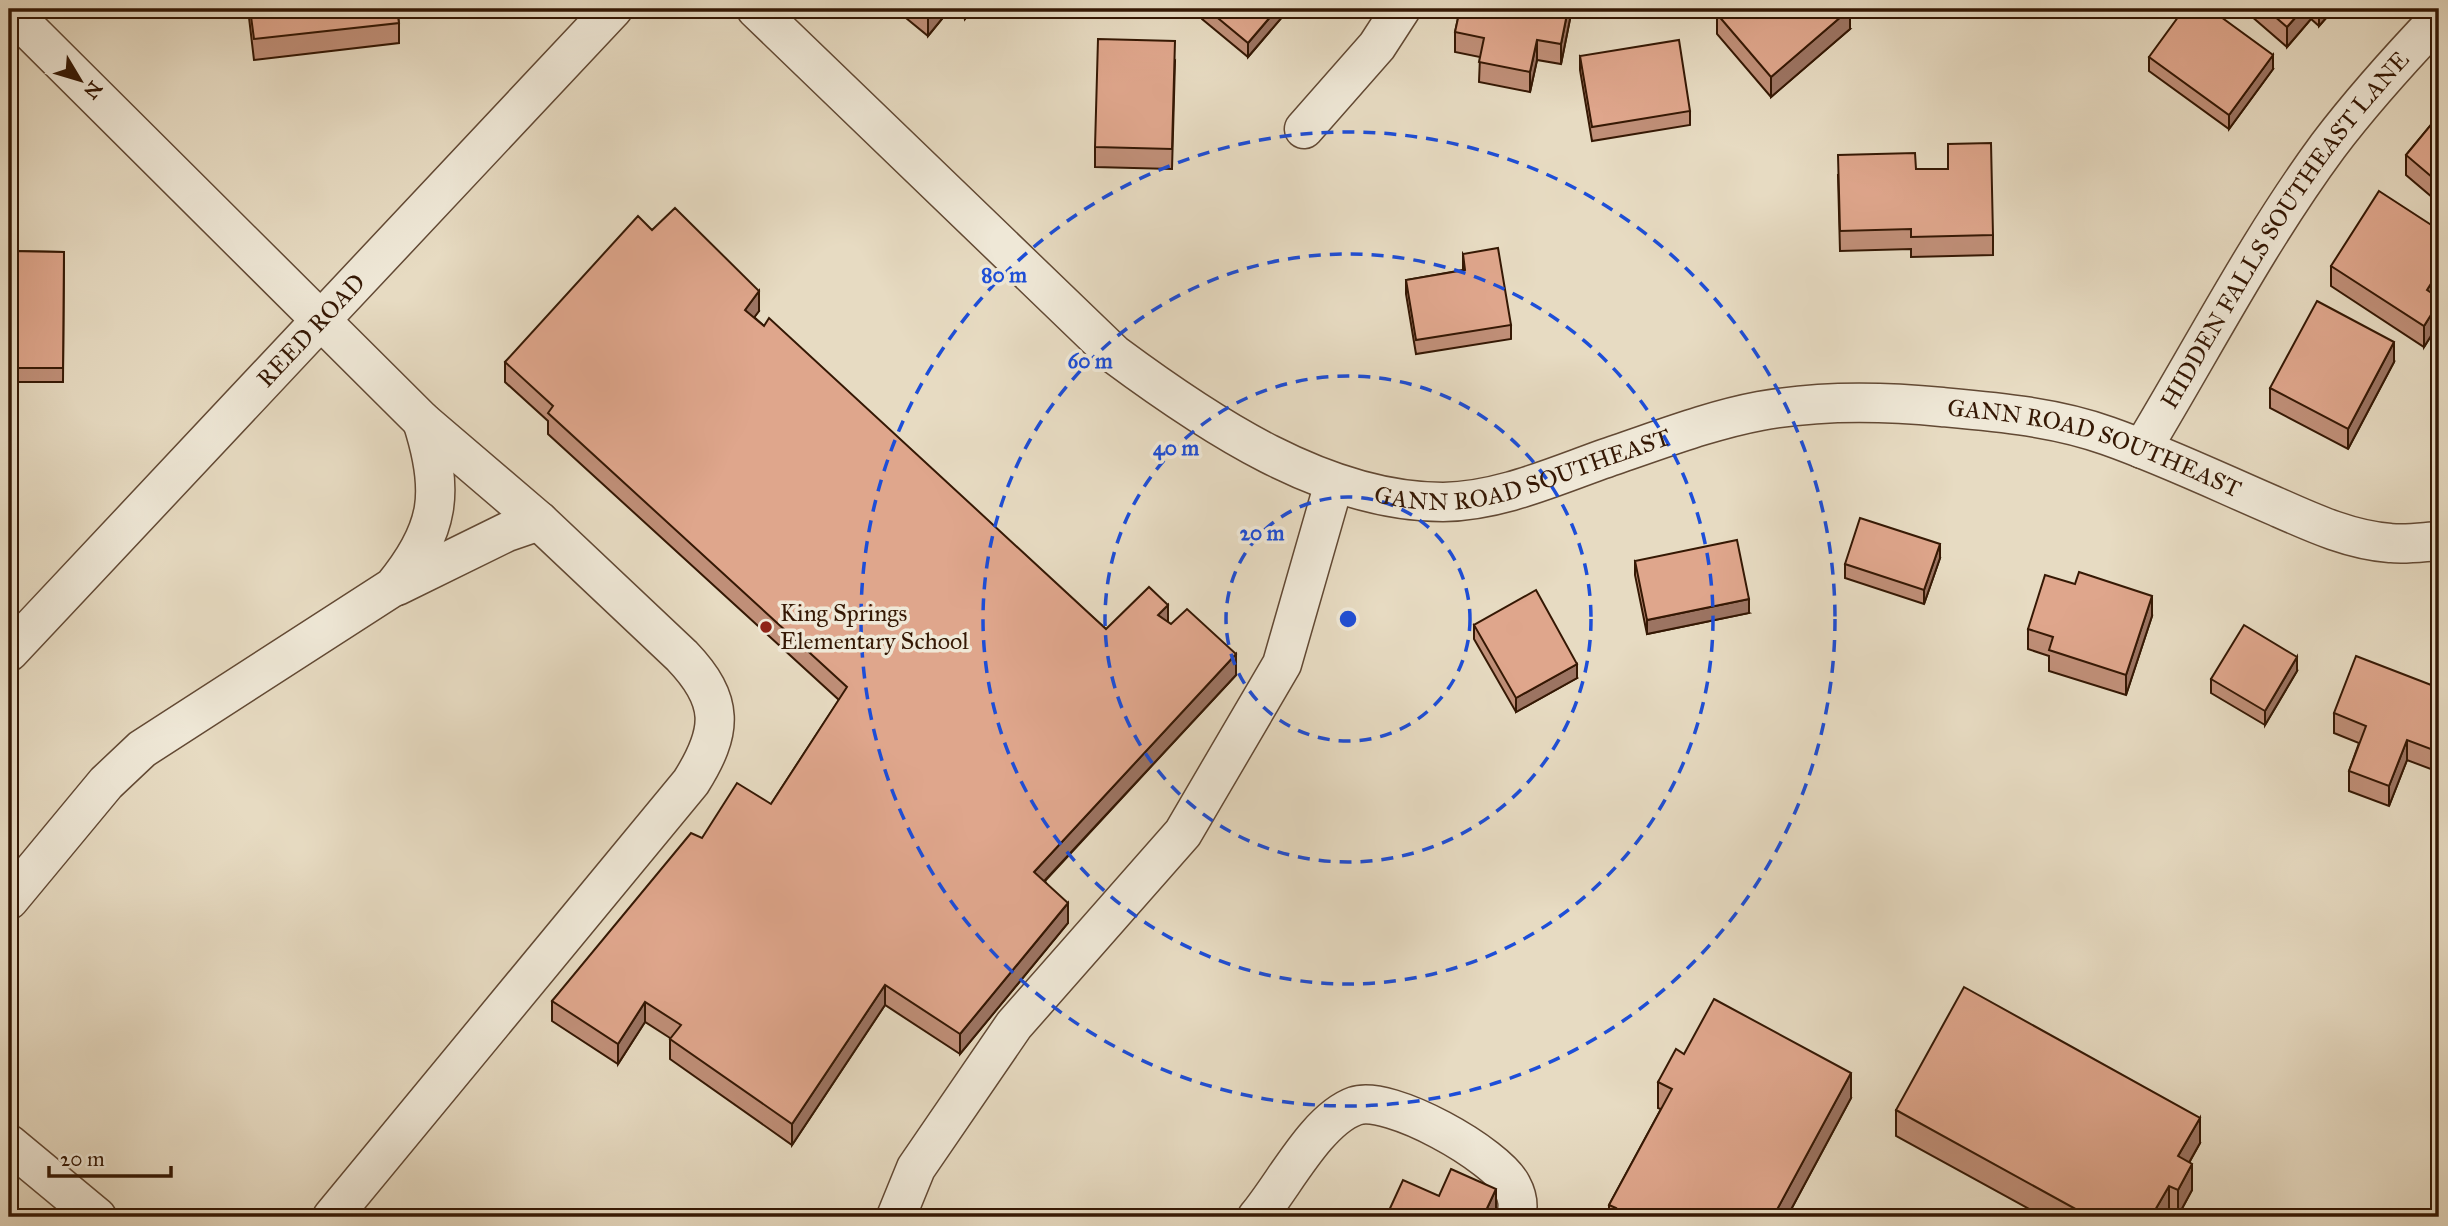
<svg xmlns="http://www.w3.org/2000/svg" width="2448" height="1226" viewBox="0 0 2448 1226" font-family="'IM FELL Great Primer',serif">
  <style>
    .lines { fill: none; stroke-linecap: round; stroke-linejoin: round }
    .minor-casing { stroke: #624934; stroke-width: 41 }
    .minor { stroke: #efe8d7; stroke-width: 38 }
    .wall { fill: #c08f78; stroke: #351804; stroke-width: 2 }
    .shaded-wall { fill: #9c7462; stroke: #351804; stroke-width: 2 }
    .building { fill: #dfa68c; stroke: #351804; stroke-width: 2 }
    .ring { fill: none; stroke: #1d4ed8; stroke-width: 3.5; stroke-dasharray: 12 9 }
    .poi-dot { fill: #8f2418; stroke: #efe8d7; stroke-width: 2.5 }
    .labels { text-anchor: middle; stroke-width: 7; stroke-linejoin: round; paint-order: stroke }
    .street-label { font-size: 24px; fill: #351804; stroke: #efe8d7 }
    .poi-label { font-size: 24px; fill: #351804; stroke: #efe8d7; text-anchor: start }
    .centre { fill: #1d4ed8; stroke: #efe8d7; stroke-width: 3.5 }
    .ring-label { font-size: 21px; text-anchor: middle; font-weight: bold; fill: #1d4ed8; stroke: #efe8d7; stroke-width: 7; stroke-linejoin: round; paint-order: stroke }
  </style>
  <rect width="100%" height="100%" fill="#e7dbc2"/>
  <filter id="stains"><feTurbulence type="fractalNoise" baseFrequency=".00286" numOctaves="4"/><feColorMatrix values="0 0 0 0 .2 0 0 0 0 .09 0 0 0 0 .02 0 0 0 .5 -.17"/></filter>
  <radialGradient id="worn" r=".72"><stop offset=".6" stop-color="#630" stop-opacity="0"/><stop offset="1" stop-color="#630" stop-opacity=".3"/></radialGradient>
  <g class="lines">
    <g class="minor-casing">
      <g id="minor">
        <path id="s1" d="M 756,9 L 1114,354 C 1207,423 1324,502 1443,502 C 1504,501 1561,473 1618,454 C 1665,438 1712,420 1760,411 C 1820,400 1881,401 1942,407 C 1997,412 2056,417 2108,436 C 2165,456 2221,483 2277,507 C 2313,523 2350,540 2390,543 C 2406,545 2423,542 2439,541"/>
        <path d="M 9,10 L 422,421 L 539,521 L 682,656 C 725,701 723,731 691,782 L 332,1217"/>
        <path d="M 1304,129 L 1377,46 L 1401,9"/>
        <path id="s2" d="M 2142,449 C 2203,348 2258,241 2328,146 C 2362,101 2400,59 2439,18"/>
        <path d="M 397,586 L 507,532 L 539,521"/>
        <path id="s3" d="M 9,652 L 613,9"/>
        <path d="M 9,900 L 106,783 L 142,749 L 393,587 C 440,530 445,492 422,421"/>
        <path d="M 9,1144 L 97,1217"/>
        <path d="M 896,1217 L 916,1168 L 1014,1025 L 1183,833 L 1282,664 L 1334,483"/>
        <path d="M 1257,1217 C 1284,1185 1316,1120 1355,1106 C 1389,1094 1497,1155 1512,1186 C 1518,1197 1519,1206 1516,1217"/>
      </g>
    </g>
    <use href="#minor" class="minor"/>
  </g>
  <g class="wall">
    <path d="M 248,9 L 397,9 L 399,23 L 399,43 L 254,60 Z"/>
    <path d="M 895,9 L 950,9 L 928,36 Z"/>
    <path d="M 951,9 L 973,9 L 965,19 Z"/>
    <path d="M 1202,9 L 1289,9 L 1248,57 L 1202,19 Z"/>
    <path d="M 1460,9 L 1572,9 L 1561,64 L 1537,60 L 1530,92 L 1479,82 L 1480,57 L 1455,52 L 1455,32 Z"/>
    <path d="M 2243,9 L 2334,9 L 2319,26 L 2311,19 L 2287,47 Z"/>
    <path d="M 1717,14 L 1850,29 L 1771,97 L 1717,34 Z"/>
    <path d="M 1580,56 L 1690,111 L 1690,125 L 1592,141 L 1580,70 Z"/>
    <path d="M 2149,57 L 2273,69 L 2229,129 L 2149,71 Z"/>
    <path d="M 1175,61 L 1172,169 L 1095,167 L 1095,147 Z"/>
    <path d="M 2439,115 L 2439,203 L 2406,175 L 2406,155 Z"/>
    <path d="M 1916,169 L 1993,235 L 1993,255 L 1911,257 L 1911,249 L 1840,251 L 1838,175 Z"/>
    <path d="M 652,230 L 759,311 L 754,317 L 1106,629 L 1168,622 L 1236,675 L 1045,881 L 1068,923 L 960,1054 L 885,1005 L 792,1145 L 670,1059 L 670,1038 L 645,1022 L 618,1064 L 552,1021 L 552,1001 L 702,838 L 771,804 L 839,700 L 548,434 L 548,421 L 505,382 L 505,362 Z"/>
    <path d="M 2439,230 L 2439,291 L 2436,296 L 2439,298 L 2439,323 L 2424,347 L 2331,286 L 2331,266 Z"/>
    <path d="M 9,251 L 64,252 L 63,382 L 9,382 Z"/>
    <path d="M 1463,254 L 1511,325 L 1511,339 L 1416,354 L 1406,294 L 1406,280 L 1463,270 Z"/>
    <path d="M 2394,362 L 2348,449 L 2270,408 L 2270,388 Z"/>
    <path d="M 1940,558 L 1924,604 L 1845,578 L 1845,564 Z"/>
    <path d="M 1635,561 L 1749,613 L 1647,634 L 1635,575 Z"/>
    <path d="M 2152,616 L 2126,695 L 2049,671 L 2049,656 L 2028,649 L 2028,629 Z"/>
    <path d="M 1474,625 L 1577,678 L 1516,712 L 1474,639 Z"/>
    <path d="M 2297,671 L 2265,725 L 2211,693 L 2211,679 Z"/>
    <path d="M 2439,688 L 2439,763 L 2436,771 L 2407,760 L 2389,806 L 2349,791 L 2349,771 L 2359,743 L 2334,733 L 2334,713 Z"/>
    <path d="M 1684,1054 L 1851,1098 L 1787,1217 L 1609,1217 L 1609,1205 L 1661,1109 L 1658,1108 L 1658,1082 Z"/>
    <path d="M 1896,1110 L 2200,1143 L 2189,1163 L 2192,1190 L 2178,1216 L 2169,1211 L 2165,1217 L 2044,1217 L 1896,1136 Z"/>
  </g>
  <g class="shaded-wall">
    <path d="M 934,9 L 950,9 L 928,36 L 928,16 Z"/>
    <path d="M 965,9 L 973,9 L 965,19 Z"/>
    <path d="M 1277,9 L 1289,9 L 1248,57 L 1248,43 Z"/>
    <path d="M 1568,9 L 1572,9 L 1561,64 L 1561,44 Z"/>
    <path d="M 1850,9 L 1850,29 L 1771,97 L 1771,77 Z"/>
    <path d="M 2303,9 L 2311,9 L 2311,19 L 2287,47 L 2287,27 Z"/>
    <path d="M 2319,9 L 2334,9 L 2319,26 Z"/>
    <path d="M 1537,40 L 1537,60 L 1530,92 L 1530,72 Z"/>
    <path d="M 2273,55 L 2273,69 L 2229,129 L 2229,115 Z"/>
    <path d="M 2439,271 L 2439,291 L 2427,311 L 2427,290 Z"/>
    <path d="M 759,291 L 759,311 L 745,330 L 745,310 Z"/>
    <path d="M 2439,302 L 2439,323 L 2424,347 L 2424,326 Z"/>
    <path d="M 2394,342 L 2394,362 L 2348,449 L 2348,429 Z"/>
    <path d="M 1940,544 L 1940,558 L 1924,604 L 1924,590 Z"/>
    <path d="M 2152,596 L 2152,616 L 2126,695 L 2126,675 Z"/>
    <path d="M 1749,599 L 1749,613 L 1647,634 L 1647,620 Z"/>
    <path d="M 1168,605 L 1168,625 L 1158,615 Z"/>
    <path d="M 1236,654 L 1236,675 L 1034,892 L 1034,872 Z"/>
    <path d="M 2297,657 L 2297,671 L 2265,725 L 2265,711 Z"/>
    <path d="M 1577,664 L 1577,678 L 1516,712 L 1516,698 Z"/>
    <path d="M 2407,740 L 2407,760 L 2389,806 L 2389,786 Z"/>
    <path d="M 2439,743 L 2439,763 L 2436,771 L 2436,751 Z"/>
    <path d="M 1068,903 L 1068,923 L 960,1054 L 960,1034 Z"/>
    <path d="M 885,985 L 885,1005 L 792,1145 L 792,1124 Z"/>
    <path d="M 645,1002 L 645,1022 L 618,1064 L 618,1044 Z"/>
    <path d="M 1851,1073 L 1851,1098 L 1787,1217 L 1773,1217 Z"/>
    <path d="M 2200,1118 L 2200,1143 L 2178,1182 L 2178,1156 Z"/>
    <path d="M 2192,1164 L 2192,1190 L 2178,1216 L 2178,1190 Z"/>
    <path d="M 2169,1186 L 2169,1211 L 2165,1217 L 2151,1217 Z"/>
    <path d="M 1496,1189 L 1496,1209 L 1492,1217 L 1483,1217 Z"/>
  </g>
  <g class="building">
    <path d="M 250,9 L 397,9 L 399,23 L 254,39 Z"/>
    <path d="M 919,9 L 934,9 L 928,16 Z"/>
    <path d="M 1207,9 L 1277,9 L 1248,43 Z"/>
    <path d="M 1460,9 L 1568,9 L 1561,44 L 1537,40 L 1530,72 L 1479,62 L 1484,38 L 1455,32 Z"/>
    <path d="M 1723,9 L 1850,9 L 1771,77 L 1717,14 Z"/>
    <path d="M 2184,9 L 2210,9 L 2273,55 L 2229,115 L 2149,57 Z"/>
    <path d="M 2266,9 L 2303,9 L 2287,27 Z"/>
    <path d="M 1098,39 L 1175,41 L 1172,149 L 1095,147 Z"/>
    <path d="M 1679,40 L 1690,111 L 1592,127 L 1580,56 Z"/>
    <path d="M 2439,115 L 2439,183 L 2406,155 Z"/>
    <path d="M 1991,143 L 1993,235 L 1911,237 L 1911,229 L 1840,231 L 1838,155 L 1915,153 L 1916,169 L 1948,169 L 1948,144 Z"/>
    <path d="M 2379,191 L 2439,230 L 2439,271 L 2427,290 L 2439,298 L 2439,302 L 2424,326 L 2331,266 Z"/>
    <path d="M 675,208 L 759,291 L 745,310 L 764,326 L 769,318 L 1106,629 L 1149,587 L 1168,605 L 1158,615 L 1171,624 L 1187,609 L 1236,654 L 1034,872 L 1068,903 L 960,1034 L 885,985 L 792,1124 L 670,1039 L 681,1025 L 645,1002 L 618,1044 L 552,1001 L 691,833 L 702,838 L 737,783 L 771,804 L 847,687 L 548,413 L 553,406 L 505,362 L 638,216 L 652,230 Z"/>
    <path d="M 1498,248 L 1511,325 L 1416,340 L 1406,280 L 1465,270 L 1463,254 Z"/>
    <path d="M 9,251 L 64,252 L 63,368 L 9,368 Z"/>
    <path d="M 2317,301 L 2394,342 L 2348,429 L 2270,388 Z"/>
    <path d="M 1860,518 L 1940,544 L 1924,590 L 1845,564 Z"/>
    <path d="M 1737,540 L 1749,599 L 1647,620 L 1635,561 Z"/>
    <path d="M 2079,572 L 2152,596 L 2126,675 L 2049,650 L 2053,637 L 2028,629 L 2045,575 L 2075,584 Z"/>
    <path d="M 1536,590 L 1577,664 L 1516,698 L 1474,625 Z"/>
    <path d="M 2244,625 L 2297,657 L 2265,711 L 2211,679 Z"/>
    <path d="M 2356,656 L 2439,688 L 2439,743 L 2436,751 L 2407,740 L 2389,786 L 2349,771 L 2366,726 L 2334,713 Z"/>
    <path d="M 1964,987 L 2200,1118 L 2178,1156 L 2192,1164 L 2178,1190 L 2169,1186 L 2151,1217 L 2090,1217 L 1896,1110 Z"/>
    <path d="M 1714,999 L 1851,1073 L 1773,1217 L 1611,1217 L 1616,1208 L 1609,1205 L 1672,1089 L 1658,1082 L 1676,1049 L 1684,1054 Z"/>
    <path d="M 1451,1169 L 1496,1189 L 1483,1217 L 1386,1217 L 1403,1180 L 1439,1196 Z"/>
  </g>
  <g class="ring">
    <circle cx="1348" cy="619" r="122"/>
    <circle cx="1348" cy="619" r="243"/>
    <circle cx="1348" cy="619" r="365"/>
    <circle cx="1348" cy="619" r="487"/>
  </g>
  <circle class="poi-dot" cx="766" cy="627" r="7"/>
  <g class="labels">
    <g class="street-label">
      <text dy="8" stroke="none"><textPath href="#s2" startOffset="262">HIDDEN FALLS SOUTHEAST LANE</textPath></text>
      <text dy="8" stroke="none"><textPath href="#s3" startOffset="441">REED ROAD</textPath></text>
      <text dy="8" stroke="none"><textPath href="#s1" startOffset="1536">GANN ROAD SOUTHEAST</textPath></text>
      <text dy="8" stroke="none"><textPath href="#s1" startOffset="948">GANN ROAD SOUTHEAST</textPath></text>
    </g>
    <g class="poi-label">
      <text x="780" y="621">King Springs<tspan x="780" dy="28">Elementary School</tspan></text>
    </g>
  </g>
  <circle cx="1348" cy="619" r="10" class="centre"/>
  <g class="ring-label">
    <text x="1004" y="282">80 m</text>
    <text x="1090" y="368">60 m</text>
    <text x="1176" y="455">40 m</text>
    <text x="1262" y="540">20 m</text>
  </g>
  <rect width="2448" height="1226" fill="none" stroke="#e7dbc2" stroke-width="35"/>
  <rect x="10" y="10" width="2427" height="1205" fill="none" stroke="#351804" stroke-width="3.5"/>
  <rect x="18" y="18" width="2413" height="1191" fill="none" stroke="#351804" stroke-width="2"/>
  <g transform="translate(80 80) rotate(128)" stroke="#efe8d7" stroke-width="5" paint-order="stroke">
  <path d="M0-5L12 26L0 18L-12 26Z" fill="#351804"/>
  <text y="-10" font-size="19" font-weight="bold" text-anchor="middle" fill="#351804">N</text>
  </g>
  <path d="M49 1166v10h122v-10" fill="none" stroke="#351804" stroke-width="3.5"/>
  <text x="60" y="1166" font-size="21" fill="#351804" stroke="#efe8d7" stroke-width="5" paint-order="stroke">20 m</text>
  <rect width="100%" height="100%" filter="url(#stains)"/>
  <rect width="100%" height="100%" fill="url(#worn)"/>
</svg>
